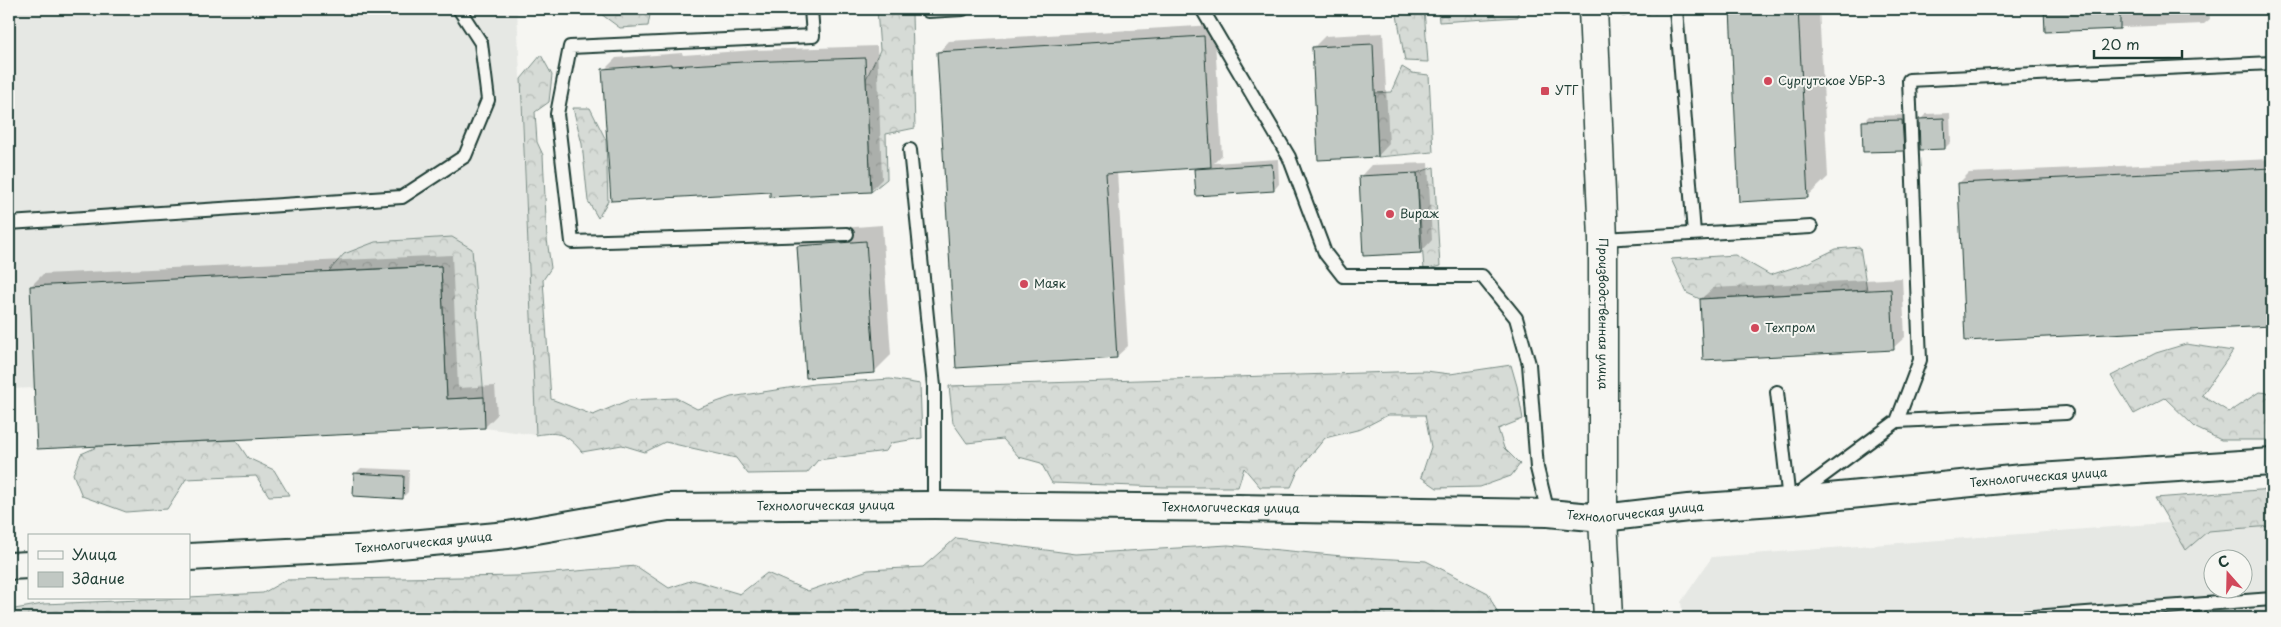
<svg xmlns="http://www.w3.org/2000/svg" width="2281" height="627" viewBox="0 0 2281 627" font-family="'Playpen Sans',sans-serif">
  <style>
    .built { fill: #e6e8e4; fill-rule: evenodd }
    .forest { fill: url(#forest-crowns); stroke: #7a8c85 }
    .shadow { fill: #0003 }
    .building { fill: #c1c8c3; stroke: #1f3d34 }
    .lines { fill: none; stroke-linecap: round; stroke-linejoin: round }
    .service-casing { stroke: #1f3d34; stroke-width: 16 }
    .minor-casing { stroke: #1f3d34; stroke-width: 30 }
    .secondary-casing { stroke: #1f3d34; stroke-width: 31 }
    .path { stroke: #1f3d34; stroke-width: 3; stroke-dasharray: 4 4; stroke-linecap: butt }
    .service { stroke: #f6f6f2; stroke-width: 12 }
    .minor { stroke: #f6f6f2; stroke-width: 26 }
    .secondary { stroke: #f6f6f2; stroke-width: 28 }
    .poi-dot { fill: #d1495b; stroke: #f6f6f2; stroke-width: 2 }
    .labels { text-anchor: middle; stroke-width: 4; stroke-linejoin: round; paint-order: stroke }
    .poi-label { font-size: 12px; fill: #1f3d34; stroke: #f6f6f2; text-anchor: start }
    .street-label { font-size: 12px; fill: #1f3d34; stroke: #f6f6f2 }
  </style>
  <defs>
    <pattern id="forest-crowns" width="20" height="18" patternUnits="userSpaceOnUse" patternTransform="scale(1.25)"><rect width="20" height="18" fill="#d6dbd6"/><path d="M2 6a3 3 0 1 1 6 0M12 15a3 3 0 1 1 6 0" fill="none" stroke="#b7bdb8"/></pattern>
  </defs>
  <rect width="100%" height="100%" fill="#f6f6f2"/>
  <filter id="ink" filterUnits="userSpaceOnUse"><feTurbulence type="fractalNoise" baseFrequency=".02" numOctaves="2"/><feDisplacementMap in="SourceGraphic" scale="10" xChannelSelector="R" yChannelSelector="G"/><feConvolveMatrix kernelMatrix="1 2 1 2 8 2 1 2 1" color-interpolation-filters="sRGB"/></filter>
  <g filter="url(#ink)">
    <g class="built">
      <path d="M 9,9 L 517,9 L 536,435 L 485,428 L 37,449 L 35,388 L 9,389 Z"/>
      <path d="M 2272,515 L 2272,618 L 1683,618 L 1681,602 L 1712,557 ZM 2214,560 L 2244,560 L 2244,590 L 2214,590 Z"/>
    </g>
    <g class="forest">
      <path d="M 601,9 L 651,9 L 648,26 L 620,28 L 601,14 Z"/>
      <path d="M 877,9 L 909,9 L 912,14 L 915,128 L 886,134 L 887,179 L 871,192 L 866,79 L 880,50 Z"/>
      <path d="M 1396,9 L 1424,9 L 1428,62 L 1405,61 Z"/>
      <path d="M 1438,9 L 1518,9 L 1518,17 L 1439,22 Z"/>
      <path d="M 541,55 L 552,75 L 549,102 L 535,112 L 537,142 L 543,155 L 547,239 L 551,268 L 543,280 L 551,399 L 593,415 L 629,400 L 676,398 L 697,409 L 731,397 L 814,384 L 890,379 L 920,384 L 922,438 L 891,443 L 886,451 L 818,460 L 807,473 L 748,474 L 736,458 L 665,442 L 645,452 L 622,445 L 582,452 C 567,434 559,431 536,435 L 521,79 Z"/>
      <path d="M 1402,67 L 1412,73 L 1429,75 L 1433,152 L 1378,157 L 1375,93 L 1391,92 Z"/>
      <path d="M 573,108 L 590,108 L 606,140 L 608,201 L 598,218 L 588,201 L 582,144 Z"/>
      <path d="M 1434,167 L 1440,266 L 1424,270 L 1417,173 Z"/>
      <path d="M 452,237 L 472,249 L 484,397 L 447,399 L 441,266 L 329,271 L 344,254 L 375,242 Z"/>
      <path d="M 1860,247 L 1867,290 L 1700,299 L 1687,293 L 1671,259 L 1735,255 L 1770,275 L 1805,264 L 1836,249 Z"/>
      <path d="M 2186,344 L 2233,351 L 2202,395 L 2229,412 L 2259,392 L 2272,393 L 2272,440 L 2221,440 L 2196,428 L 2165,398 L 2134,414 L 2111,376 L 2156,353 Z"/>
      <path d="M 1511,365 L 1517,386 L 1523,419 L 1498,429 L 1504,448 L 1520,464 L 1511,476 L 1480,487 L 1437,488 L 1421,477 L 1431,447 L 1425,415 L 1388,415 L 1361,429 L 1325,438 L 1298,471 L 1291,487 L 1260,487 L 1244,468 L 1238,487 L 1164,487 L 1052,483 L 1041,463 L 1019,457 L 1003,439 L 967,443 L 953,423 L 949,386 L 1426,371 L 1450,374 Z"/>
      <path d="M 236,440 L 248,458 L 274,470 L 289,495 L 269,496 L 256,476 L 186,479 L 167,509 L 126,512 L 82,496 L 73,474 L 81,454 L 99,446 Z"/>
      <path d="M 2272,489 L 2272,526 L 2208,531 L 2186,550 L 2155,498 Z"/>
      <path d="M 956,538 L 1076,554 L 1228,545 L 1342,556 L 1426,561 L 1488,593 L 1500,618 L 9,618 L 9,610 L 43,604 L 189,598 L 189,597 L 263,593 L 286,580 L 517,576 L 636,566 L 669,588 L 693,580 L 740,594 L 767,573 L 808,591 L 868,570 L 923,567 Z"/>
    </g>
    <g class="shadow">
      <path d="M 1731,9 L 1819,9 L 1828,177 L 1807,197 L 1741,200 Z"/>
      <path d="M 2045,9 L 2209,9 L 2210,19 L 2204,24 L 2046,30 Z"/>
      <path d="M 1214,25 L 1222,155 L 1214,163 L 1278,159 L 1279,184 L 1274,190 L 1196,169 L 1198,167 L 1117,172 L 1128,346 L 1116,357 L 938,53 L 949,41 Z"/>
      <path d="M 1383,33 L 1389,144 L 1378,156 L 1314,47 L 1325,36 Z"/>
      <path d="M 877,46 L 882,179 L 870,191 L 771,191 L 604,70 L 616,58 L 682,53 L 683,55 L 755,50 Z"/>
      <path d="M 1950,113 L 1951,142 L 1945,148 L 1920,120 L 1926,114 Z"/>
      <path d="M 1908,115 L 1909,144 L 1903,149 L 1863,122 L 1869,116 Z"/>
      <path d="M 2272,159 L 2272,325 L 1966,339 L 1959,183 L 1969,173 Z"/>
      <path d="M 1428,163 L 1432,240 L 1421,252 L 1360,177 L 1371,165 Z"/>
      <path d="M 882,225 L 891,355 L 874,372 L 798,247 L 815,230 Z"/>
      <path d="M 452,255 L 458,388 L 495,386 L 497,415 L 485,427 L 31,286 L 43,274 Z"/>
      <path d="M 1902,278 L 1905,337 L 1893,348 L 1701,299 L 1713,288 Z"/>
      <path d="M 361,468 L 409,470 L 408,492 L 402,498 L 356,473 Z"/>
    </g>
    <g class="building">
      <path d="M 1730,9 L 1798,9 L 1808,198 L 1739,202 Z"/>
      <path d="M 2044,9 L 2120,9 L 2120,29 L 2045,32 Z"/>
      <path d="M 1204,36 L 1211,167 L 1106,174 L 1117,358 L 956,368 L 937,52 Z"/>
      <path d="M 1373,44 L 1378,157 L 1318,160 L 1312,47 Z"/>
      <path d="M 865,58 L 871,192 L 770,197 L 770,192 L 611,201 L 602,69 L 671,64 L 671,66 L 743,62 Z"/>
      <path d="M 1944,118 L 1945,149 L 1920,150 L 1919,119 Z"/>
      <path d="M 1902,120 L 1904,151 L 1863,152 L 1862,121 Z"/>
      <path d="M 1272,164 L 1274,191 L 1196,196 L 1194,169 Z"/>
      <path d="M 2272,168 L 2272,326 L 1965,341 L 1958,183 Z"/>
      <path d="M 1417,173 L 1421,253 L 1363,256 L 1359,176 Z"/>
      <path d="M 866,241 L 875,373 L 806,378 L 797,246 Z"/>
      <path d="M 441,266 L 447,399 L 484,397 L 485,428 L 37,449 L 30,286 Z"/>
      <path d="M 1891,289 L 1894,350 L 1703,360 L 1700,299 Z"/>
      <path d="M 354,473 L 404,476 L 403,499 L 353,496 Z"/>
    </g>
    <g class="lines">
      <g class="service-casing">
        <g id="service">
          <path d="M 811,9 L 813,36 L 570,47 L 557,114 L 572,242 L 847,234"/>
          <path d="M 1202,9 L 1289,157 L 1325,253 L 1343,276 L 1482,276 L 1516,318 L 1529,364 L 1537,468 L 1548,513"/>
          <path d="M 1676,9 L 1694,233"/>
          <path d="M 928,11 L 963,9"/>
          <path d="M 910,150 L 934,386 L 934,505"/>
          <path d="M 9,223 L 402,197 L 465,156 L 488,100 L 481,43 L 459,9"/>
          <path d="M 1603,239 L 1811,227"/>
          <path d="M 1777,392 L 1789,501"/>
          <path d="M 1897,421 L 2066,413"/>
          <path d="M 1797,495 L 1897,421 L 1920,360 L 1909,80 L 2272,63"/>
          <path d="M 2020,618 L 2272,599"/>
        </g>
      </g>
      <g class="minor-casing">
        <g id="minor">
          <path id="s1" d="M 189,557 L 367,548 L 508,535 L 668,507 L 934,505 L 1238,508 L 1548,513 L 1603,518 L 1688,508 L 1789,501 L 2022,478 L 2272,462"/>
          <path d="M 9,566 L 29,565"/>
        </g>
      </g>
      <g class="secondary-casing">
        <g id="secondary">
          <path id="s2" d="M 1593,9 L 1603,239 L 1603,518 L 1608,618"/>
        </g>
      </g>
      <path class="path" d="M 1622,15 L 1656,12"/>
      <use href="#service" class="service"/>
      <use href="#minor" class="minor"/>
      <use href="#secondary" class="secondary"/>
    </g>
  </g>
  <g class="poi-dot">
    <circle cx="1768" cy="81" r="5"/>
    <rect x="1540" y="86" width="10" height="10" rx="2.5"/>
    <circle cx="1390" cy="214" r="5"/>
    <circle cx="1024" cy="284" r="5"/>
    <circle cx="1755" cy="328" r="5"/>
  </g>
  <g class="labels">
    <g class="poi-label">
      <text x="1778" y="85">Сургутское УБР-3</text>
      <text x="1555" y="95">УТГ</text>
      <text x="1400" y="218">Вираж</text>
      <text x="1034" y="288">Маяк</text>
      <text x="1765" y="332">Техпром</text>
    </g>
    <g class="street-label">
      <text dy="4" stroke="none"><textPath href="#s2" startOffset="305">Производственная улица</textPath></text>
      <text dy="4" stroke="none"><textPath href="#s1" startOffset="1855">Технологическая улица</textPath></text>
      <text dy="4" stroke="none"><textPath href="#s1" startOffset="640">Технологическая улица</textPath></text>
      <text dy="4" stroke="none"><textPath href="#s1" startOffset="1045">Технологическая улица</textPath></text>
      <text dy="4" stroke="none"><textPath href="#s1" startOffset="1450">Технологическая улица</textPath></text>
      <text dy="4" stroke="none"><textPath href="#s1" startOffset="235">Технологическая улица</textPath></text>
    </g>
  </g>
  <rect width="2281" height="627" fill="none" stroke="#f6f6f2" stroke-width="30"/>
  <rect x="15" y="15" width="2251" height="597" fill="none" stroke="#1f3d34" stroke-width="2" filter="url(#ink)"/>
  <rect x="28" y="534" width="162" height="65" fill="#f6f6f2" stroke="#a0aca6"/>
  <rect x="38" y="551" width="25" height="8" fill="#f6f6f2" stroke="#a0aca6"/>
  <text x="72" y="560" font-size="15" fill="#1f3d34">Улица</text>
  <rect x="38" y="572" width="25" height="15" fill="#c1c8c3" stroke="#a0aca6"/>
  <text x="72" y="584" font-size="15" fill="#1f3d34">Здание</text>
  <g transform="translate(2228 574) rotate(340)"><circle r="24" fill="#f6f6f2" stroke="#a0aca6"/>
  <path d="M0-4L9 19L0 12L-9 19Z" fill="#d1495b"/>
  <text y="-8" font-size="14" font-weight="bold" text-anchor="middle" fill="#1f3d34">С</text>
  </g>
  <path d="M2094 50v8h88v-8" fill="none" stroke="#1f3d34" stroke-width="2.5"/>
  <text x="2101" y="50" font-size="15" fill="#1f3d34" stroke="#f6f6f2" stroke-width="4" paint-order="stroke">20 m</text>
</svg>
